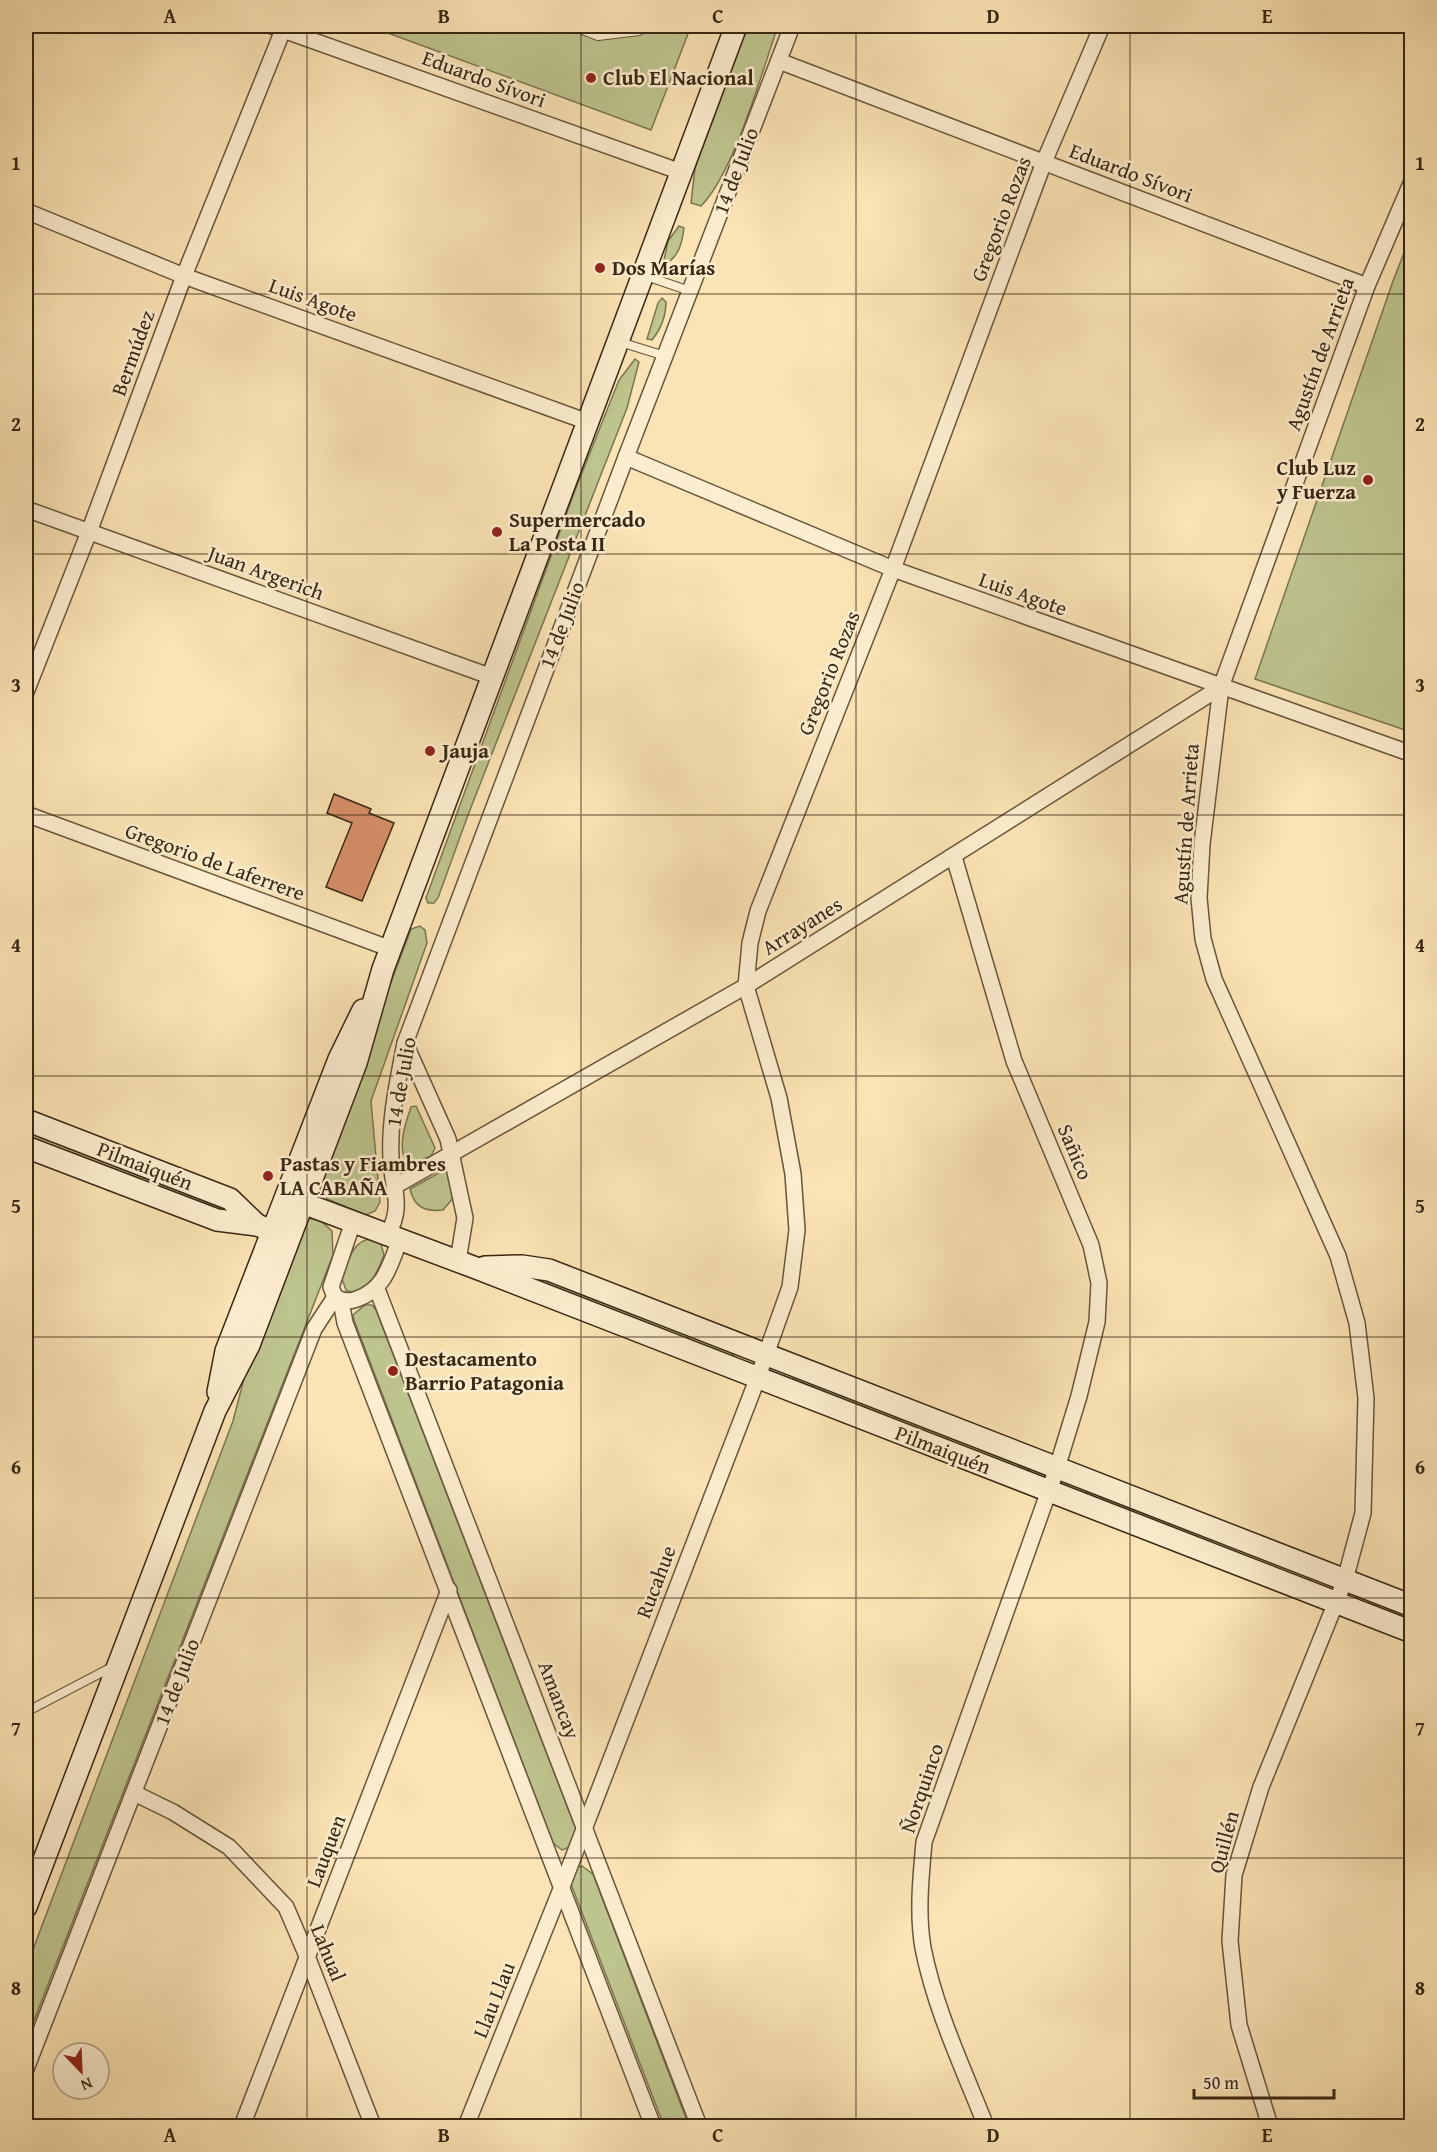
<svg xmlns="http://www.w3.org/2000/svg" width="1437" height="2152" viewBox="0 0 1437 2152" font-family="'Gentium Book Plus',serif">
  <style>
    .green { fill: #bec48e; stroke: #7b7650; stroke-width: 1.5 }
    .building { fill: #d8906b; stroke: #382712; stroke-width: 1.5 }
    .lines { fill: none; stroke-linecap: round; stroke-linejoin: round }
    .lane-casing { stroke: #68563a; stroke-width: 10 }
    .street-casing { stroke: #68563a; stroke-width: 18 }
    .secondary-casing { stroke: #382712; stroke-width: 24 }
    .lane { stroke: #fcedce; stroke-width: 8 }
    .street { stroke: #fcedce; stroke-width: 15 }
    .secondary { stroke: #fcedce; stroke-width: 21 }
    .grid { fill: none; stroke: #382712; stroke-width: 1.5; stroke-opacity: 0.55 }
    .poi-dot { fill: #8f2418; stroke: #fcedce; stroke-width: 2 }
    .labels { text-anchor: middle; stroke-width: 5; stroke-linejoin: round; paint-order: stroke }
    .poi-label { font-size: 21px; font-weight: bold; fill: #382712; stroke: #fcedce; text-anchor: start }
    .street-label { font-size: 21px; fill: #382712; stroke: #fcedce }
    .neatline { fill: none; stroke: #382712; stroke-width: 2 }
    .grid-label { font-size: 20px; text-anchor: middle; font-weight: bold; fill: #382712 }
  </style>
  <rect width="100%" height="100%" fill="#fae3b4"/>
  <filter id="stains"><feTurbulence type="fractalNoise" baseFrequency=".00333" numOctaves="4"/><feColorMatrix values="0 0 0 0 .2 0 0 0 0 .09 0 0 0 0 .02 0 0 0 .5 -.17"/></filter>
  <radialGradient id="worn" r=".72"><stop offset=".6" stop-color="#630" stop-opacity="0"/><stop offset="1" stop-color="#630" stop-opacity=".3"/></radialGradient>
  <g class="green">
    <path d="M 369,26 L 691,26 L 651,130 Z"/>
    <path d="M 748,26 L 778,26 C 761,74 735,171 701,206 L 691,203 L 695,168 Z"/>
    <path d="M 679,226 L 684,228 C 682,243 679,258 663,265 L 668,241 Z"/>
    <path d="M 1411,235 L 1412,732 L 1411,732 L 1255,679 L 1393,281 Z"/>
    <path d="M 662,298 L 666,302 C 666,316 661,329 652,340 L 647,339 L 658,303 Z"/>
    <path d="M 635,359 L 639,362 L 627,408 L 468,815 L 438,898 L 434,903 L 428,903 L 426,898 L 574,493 L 619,380 Z"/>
    <path d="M 420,926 L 425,930 L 427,943 L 371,1101 L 380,1202 L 375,1211 L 366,1215 L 327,1199 L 318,1185 L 319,1174 L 411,929 Z"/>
    <path d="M 416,1106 L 435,1148 L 431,1156 L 413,1163 L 406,1161 C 397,1147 406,1122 411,1107 Z"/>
    <path d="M 26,1128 L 231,1208 L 228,1216 L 26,1138 Z"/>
    <path d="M 444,1170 L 451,1174 L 454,1197 L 443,1210 C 425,1212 414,1207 410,1189 Z"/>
    <path d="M 308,1218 L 321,1221 L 332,1231 L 333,1255 L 26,2041 L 26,1968 L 233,1421 L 251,1352 Z"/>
    <path d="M 371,1239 L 381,1244 L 384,1255 C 378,1270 367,1301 346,1290 L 342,1279 C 348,1263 352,1240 371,1239 Z"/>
    <path d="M 541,1276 L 730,1350 L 734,1357 L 533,1279 Z"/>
    <path d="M 365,1305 L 372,1305 L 376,1310 L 577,1832 C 574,1842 572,1847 562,1850 L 553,1843 L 354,1320 L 353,1315 Z"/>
    <path d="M 798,1377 L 1027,1465 L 1030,1473 L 790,1380 Z"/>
    <path d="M 1092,1490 L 1308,1575 L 1312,1583 L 1084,1493 Z"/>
    <path d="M 1375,1601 L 1411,1615 L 1411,1625 L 1367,1604 Z"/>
    <path d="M 582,1866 L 593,1874 L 689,2126 L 664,2126 L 571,1884 L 575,1868 Z"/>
  </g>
  <path class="building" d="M 334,794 L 371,809 L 369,813 L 394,823 L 362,901 L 326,887 L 352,823 L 327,813 Z"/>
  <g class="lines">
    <g class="lane-casing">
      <g id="lane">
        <path d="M 572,26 L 598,36 L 639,31 L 644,26"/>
        <path d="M 643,275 L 690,291"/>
        <path d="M 620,342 L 665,356"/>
        <path d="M 26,1712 L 112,1667"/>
      </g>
    </g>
    <g class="street-casing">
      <g id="street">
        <path d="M 272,26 L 681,172"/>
        <path d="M 779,61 L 1367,286"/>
        <path d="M 26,211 L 184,276 L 588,422"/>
        <path d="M 626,457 L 893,569 L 1412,754"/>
        <path d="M 26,509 L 492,677"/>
        <path d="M 26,692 L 89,532 L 184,276 L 283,30"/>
        <path d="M 26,814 L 391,949"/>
        <path d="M 954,857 L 1014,1061 L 1091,1245 L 1099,1283 L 1097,1322 L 1079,1396 L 1057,1468 L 924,1842 C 921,1876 917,1913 923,1948 C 935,2009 963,2068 986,2126"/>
        <path d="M 405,1043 L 448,1139 L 465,1218 L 458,1261"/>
        <path d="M 395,1186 L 746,986 L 1221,687"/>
        <path d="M 353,1222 L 331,1287 L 335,1297 C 342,1301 349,1302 357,1299 C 385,1289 390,1265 400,1239"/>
        <path d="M 388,1235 C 404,1203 392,1191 391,1158 C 389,1120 398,1080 405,1043 L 626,457 L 792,26"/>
        <path d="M 377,1289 L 699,2126"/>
        <path d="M 341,1301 L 345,1323 L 653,2126"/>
        <path d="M 134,1793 L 173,1812 L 229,1847 L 286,1907 L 307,1956 L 373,2126"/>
        <path d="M 26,2069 L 314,1329 L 335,1297"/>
        <path d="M 242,2126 L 449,1590"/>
        <path d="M 466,2126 L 561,1889 L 758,1377 L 790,1287 L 797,1230 L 793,1174 L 779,1098 L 746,986 L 750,943 L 758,911 L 893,569 L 1044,162 L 1102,26"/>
        <path d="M 1270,2126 L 1239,2025 L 1230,1941 L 1234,1875 L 1261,1787 L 1345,1580 L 1363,1513 L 1366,1398 L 1357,1323 L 1338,1256 L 1214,979 L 1203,939 L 1199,898 L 1202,844 L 1221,687 L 1367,286 L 1412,181"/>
      </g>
    </g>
    <g class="secondary-casing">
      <g id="secondary">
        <path d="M 26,1120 L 230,1199 L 257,1225"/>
        <path d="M 26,1147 L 217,1220 L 257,1225 L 285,1236"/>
        <path d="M 287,1197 L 476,1268 L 1412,1632"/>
        <path d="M 485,1267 L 522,1266 L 549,1270 L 1412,1606"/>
        <path d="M 218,1392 L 226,1351 L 339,1059 L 363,1010"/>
        <path d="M 26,1907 L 215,1411 L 249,1345 L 356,1063 L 383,969 L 736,26"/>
      </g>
    </g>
    <use href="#lane" class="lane"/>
    <use href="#street" class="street"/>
    <use href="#secondary" class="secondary"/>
  </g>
  <path class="grid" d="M 307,26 L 307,2126M 581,26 L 581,2126M 856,26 L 856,2126M 1130,26 L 1130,2126M 26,294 L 1412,294M 26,554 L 1412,554M 26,815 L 1412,815M 26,1076 L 1412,1076M 26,1337 L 1412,1337M 26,1598 L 1412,1598M 26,1858 L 1412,1858"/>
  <g class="poi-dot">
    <circle cx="591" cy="78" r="6"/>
    <circle cx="600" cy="268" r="6"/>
    <circle cx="1368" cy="480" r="6"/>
    <circle cx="497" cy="532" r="6"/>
    <circle cx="430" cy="751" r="6"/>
    <circle cx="268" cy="1176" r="6"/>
    <circle cx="393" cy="1371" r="6"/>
  </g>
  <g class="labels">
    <g class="poi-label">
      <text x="603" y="85">Club El Nacional</text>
      <text x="612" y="275">Dos Marías</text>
      <text x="1356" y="475" text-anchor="end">Club Luz<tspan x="1356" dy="24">y Fuerza</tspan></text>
      <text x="509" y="527">Supermercado<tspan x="509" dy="24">La Posta II</tspan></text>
      <text x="442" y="758">Jauja</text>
      <text x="280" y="1171">Pastas y Fiambres<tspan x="280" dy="24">LA CABAÑA</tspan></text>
      <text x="405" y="1366">Destacamento<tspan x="405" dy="24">Barrio Patagonia</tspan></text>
    </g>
    <g class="street-label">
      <text transform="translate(484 79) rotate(20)" y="7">Eduardo Sívori</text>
      <text transform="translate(736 171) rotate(-69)" y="7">14 de Julio</text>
      <text transform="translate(1131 173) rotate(21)" y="7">Eduardo Sívori</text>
      <text transform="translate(1001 219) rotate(-69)" y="7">Gregorio Rozas</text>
      <text transform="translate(313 300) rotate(20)" y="7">Luis Agote</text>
      <text transform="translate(133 353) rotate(-70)" y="7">Bermúdez</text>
      <text transform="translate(1320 354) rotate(-70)" y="7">Agustín de Arrieta</text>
      <text transform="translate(266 573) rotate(20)" y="7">Juan Argerich</text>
      <text transform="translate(1023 594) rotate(20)" y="7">Luis Agote</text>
      <text transform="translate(562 625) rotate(-69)" y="7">14 de Julio</text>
      <text transform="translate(829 673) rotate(-68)" y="7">Gregorio Rozas</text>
      <text transform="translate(1186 824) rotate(-86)" y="7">Agustín de Arrieta</text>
      <text transform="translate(215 862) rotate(20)" y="7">Gregorio de Laferrere</text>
      <text transform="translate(802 926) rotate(-32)" y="7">Arrayanes</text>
      <text transform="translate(401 1082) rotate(-80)" y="7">14 de Julio</text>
      <text transform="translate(1075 1152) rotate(67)" y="7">Sañico</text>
      <text transform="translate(145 1166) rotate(21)" y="7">Pilmaiquén</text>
      <text transform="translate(943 1450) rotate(21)" y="7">Pilmaiquén</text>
      <text transform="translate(656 1582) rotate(-69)" y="7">Rucahue</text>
      <text transform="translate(177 1682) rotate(-69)" y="7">14 de Julio</text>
      <text transform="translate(559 1700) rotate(69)" y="7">Amancay</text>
      <text transform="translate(922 1788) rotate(-71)" y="7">Ñorquinco</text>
      <text transform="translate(1224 1842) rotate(-75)" y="7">Quillén</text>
      <text transform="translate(326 1851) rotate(-69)" y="7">Lauquen</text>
      <text transform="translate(328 1953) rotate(68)" y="7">Lahual</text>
      <text transform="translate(494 2000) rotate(-68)" y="7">Llau Llau</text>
    </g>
  </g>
  <rect width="1437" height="2152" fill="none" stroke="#fae3b4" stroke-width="66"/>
  <g transform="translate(81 2071) rotate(157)"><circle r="28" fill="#fcedce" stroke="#ae9e83" stroke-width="1.5"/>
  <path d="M0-4.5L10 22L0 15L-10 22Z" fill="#8f2418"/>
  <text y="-9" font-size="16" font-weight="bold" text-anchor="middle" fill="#382712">N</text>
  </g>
  <path d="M1194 2089v9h140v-9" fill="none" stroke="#382712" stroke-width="3"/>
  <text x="1203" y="2089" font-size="18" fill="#382712" stroke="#fcedce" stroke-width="4.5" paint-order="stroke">50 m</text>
  <rect x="33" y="33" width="1371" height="2086" class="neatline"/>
  <g class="grid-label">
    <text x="170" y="23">A</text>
    <text x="444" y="23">B</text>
    <text x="718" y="23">C</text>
    <text x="993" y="23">D</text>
    <text x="1267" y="23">E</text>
    <text x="16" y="170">1</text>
    <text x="1420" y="170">1</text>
    <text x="16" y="431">2</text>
    <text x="1420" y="431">2</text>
    <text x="16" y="692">3</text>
    <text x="1420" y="692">3</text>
    <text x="16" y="952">4</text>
    <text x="1420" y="952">4</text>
    <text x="16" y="1213">5</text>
    <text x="1420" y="1213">5</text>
    <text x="16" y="1474">6</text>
    <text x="1420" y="1474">6</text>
    <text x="16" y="1735">7</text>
    <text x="1420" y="1735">7</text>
    <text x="16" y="1995">8</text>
    <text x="1420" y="1995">8</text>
    <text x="170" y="2142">A</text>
    <text x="444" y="2142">B</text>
    <text x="718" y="2142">C</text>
    <text x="993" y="2142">D</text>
    <text x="1267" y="2142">E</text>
  </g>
  <rect width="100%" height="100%" filter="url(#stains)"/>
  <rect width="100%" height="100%" fill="url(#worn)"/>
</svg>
